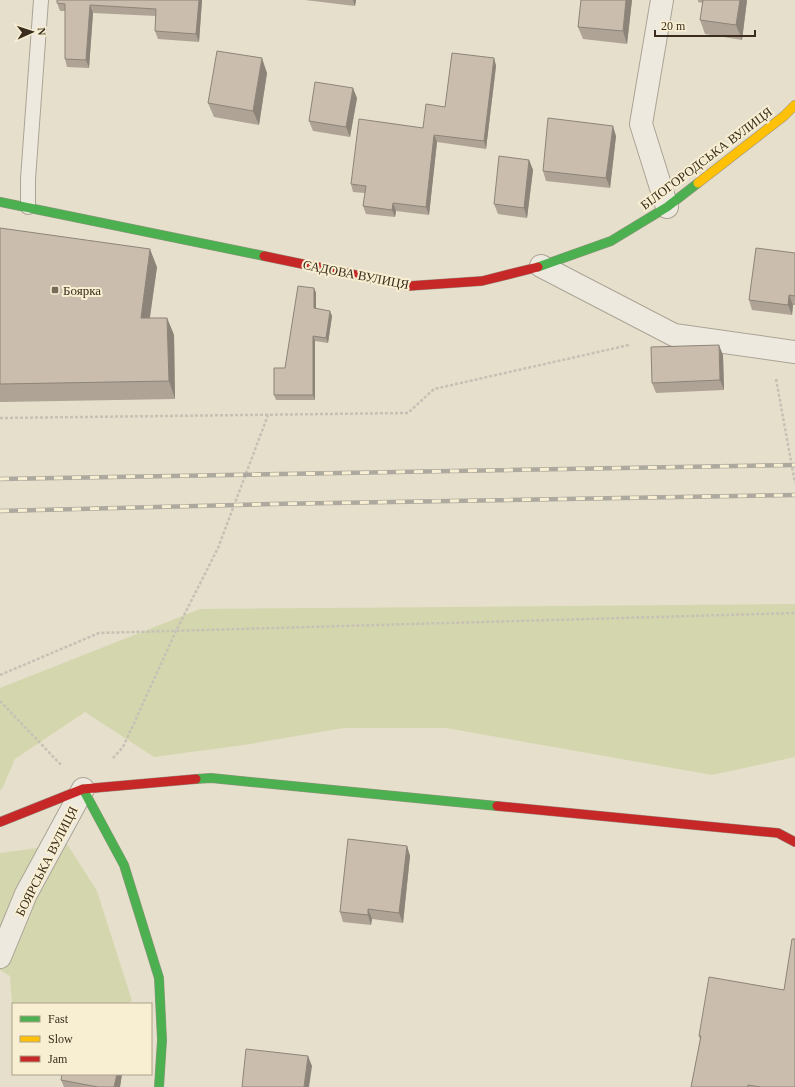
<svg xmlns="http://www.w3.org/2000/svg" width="795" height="1087" viewBox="0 0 795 1087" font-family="Georgia,serif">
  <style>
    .green { fill: #d4d7ae }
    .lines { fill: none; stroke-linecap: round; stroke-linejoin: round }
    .lane-casing { stroke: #aba496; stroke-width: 16 }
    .street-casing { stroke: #aba496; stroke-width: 24 }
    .fast-casing { stroke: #9b9386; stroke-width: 10 }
    .slow-casing { stroke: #9b9386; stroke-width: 10 }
    .jam-casing { stroke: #9b9386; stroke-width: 10 }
    .path { stroke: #c7c0b5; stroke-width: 2.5; stroke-dasharray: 3 2; stroke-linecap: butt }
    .lane { stroke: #eee9de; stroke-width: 14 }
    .street { stroke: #eee9de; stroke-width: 22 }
    .fast { stroke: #4caf50; stroke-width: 9 }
    .slow { stroke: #ffc107; stroke-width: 9 }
    .jam { stroke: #c62828; stroke-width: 9 }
    .rail-casing { stroke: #ada99e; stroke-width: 4.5 }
    .rail { stroke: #f8efd2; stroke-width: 3; stroke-dasharray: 9; stroke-linecap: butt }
    .wall { fill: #aea395 }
    .shaded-wall { fill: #8d8479 }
    .building { fill: #cabdad; stroke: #8d8479 }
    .poi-dot { fill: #776b5a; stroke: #f8efd2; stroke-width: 1.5 }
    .labels { text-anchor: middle; stroke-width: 4; stroke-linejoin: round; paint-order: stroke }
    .street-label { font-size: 13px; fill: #3b2d1d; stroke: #f8efd2 }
    .poi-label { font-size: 13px; fill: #3b2d1d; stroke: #f8efd2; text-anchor: start }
  </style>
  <rect width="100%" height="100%" fill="#e6dfcc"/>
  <g class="green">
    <path d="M 795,604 L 795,757 L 712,775 L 446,728 L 344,728 L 244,745 L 154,757 L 85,712 L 15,759 L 2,789 L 0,790 L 0,688 L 200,609 Z"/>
    <path d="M 67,844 L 97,891 L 132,1001 L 126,1004 L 13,1004 L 13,1017 L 10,976 L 0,970 L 0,853 Z"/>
  </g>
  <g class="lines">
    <g class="lane-casing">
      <path id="lane" d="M 28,207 L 28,179 L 41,0"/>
    </g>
    <g class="street-casing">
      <g id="street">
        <path d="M 662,0 L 641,124 L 667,207"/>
        <path d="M 541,266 L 674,335 L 795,352"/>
        <path d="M 0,957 L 26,894 L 83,789"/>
      </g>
    </g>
    <g class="fast-casing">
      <g id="fast">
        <path d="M 0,202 L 264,256"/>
        <path d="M 538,267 L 611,241 L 667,207 L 698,183"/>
        <path d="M 196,779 L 211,778 L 497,806"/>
        <path d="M 83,789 L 124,865 L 159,978 L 162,1040 L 159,1087"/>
      </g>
    </g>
    <g class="slow-casing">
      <path id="slow" d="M 698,183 L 784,116 L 795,105"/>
    </g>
    <g class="jam-casing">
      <g id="jam">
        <path d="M 264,256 L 409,286 L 482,281 L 538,267"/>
        <path d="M 497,806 L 778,833 L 795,842"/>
        <path d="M 0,822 L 83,789 L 196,779"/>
      </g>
    </g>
    <g class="path">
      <path d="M 776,379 L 795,483"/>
      <path d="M 0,418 L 408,413 L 434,389 L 629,345"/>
      <path d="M 0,675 L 99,633 L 795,613"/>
      <path d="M 0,701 L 62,766"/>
      <path d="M 113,758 L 123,747 L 176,631 L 218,548 L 268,415"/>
    </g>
    <use href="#lane" class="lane"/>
    <use href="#street" class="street"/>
    <use href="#fast" class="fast"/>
    <use href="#slow" class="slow"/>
    <use href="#jam" class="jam"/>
    <g class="rail-casing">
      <g id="rail">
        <path d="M 0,479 L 795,465"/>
        <path d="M 0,511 L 272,504 L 795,495"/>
      </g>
    </g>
    <use href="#rail" class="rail"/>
  </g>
  <g class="wall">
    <path d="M 57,0 L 202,0 L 199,42 L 158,39 L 155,31 L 156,16 L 93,13 L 89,68 L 67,67 L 65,59 L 65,11 L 60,11 L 57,3 Z"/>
    <path d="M 305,0 L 356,0 L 355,6 Z"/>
    <path d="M 581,0 L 632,0 L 627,44 L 583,39 L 578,27 Z"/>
    <path d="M 698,0 L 747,0 L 742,40 L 705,34 L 700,20 L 703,3 L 698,2 Z"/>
    <path d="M 494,58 L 496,66 L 486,149 L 437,142 L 429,215 L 396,211 L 395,217 L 366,214 L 363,206 L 365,193 L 353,192 L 351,184 L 423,128 L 445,107 Z"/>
    <path d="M 267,73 L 259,125 L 214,117 L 208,103 Z"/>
    <path d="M 357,98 L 350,137 L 313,131 L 309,121 Z"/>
    <path d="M 616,136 L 610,188 L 546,181 L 543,171 Z"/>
    <path d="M 529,160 L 533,170 L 527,218 L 498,214 L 494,204 Z"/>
    <path d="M 0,228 L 157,267 L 150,318 L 167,318 L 174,335 L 175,399 L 0,402 Z"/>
    <path d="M 795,253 L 795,305 L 793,305 L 792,315 L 752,310 L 749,300 Z"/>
    <path d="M 314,288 L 316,293 L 316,309 L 332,316 L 328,343 L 315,341 L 315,400 L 276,400 L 274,395 L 285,368 Z"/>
    <path d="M 723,355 L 724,390 L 656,393 L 652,383 Z"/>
    <path d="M 407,846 L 410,856 L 403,923 L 372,919 L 371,925 L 343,922 L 340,912 Z"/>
    <path d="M 784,990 L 795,1087 L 691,1087 L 700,1040 L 699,1036 Z"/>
    <path d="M 122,1074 L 120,1087 L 64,1087 L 61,1080 Z"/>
  </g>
  <g class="shaded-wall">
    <path d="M 199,0 L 202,0 L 199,42 L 196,34 Z"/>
    <path d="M 353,0 L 356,0 L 355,6 Z"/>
    <path d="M 626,0 L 632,0 L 627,44 L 623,31 Z"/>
    <path d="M 740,0 L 747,0 L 742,40 L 736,25 Z"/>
    <path d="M 90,5 L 93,13 L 89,68 L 86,60 Z"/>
    <path d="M 262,58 L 267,73 L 259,125 L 253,111 Z"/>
    <path d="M 494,58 L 496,66 L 486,149 L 484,141 Z"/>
    <path d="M 353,88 L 357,98 L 350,137 L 346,127 Z"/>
    <path d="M 613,126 L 616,136 L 610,188 L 606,178 Z"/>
    <path d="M 434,135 L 437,142 L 429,215 L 426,207 Z"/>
    <path d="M 529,160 L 533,170 L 527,218 L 524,208 Z"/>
    <path d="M 393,203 L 396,211 L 395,217 L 392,210 Z"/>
    <path d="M 150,249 L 157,267 L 147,336 L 141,318 Z"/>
    <path d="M 314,288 L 316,293 L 316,313 L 314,308 Z"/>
    <path d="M 789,295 L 793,305 L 792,315 L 788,305 Z"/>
    <path d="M 330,311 L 332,316 L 328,343 L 326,338 Z"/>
    <path d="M 167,318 L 174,335 L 175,399 L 169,381 Z"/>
    <path d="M 313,336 L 315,341 L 315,400 L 313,395 Z"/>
    <path d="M 719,345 L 723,355 L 724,390 L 720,380 Z"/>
    <path d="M 407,846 L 410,856 L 403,923 L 399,913 Z"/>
    <path d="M 368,909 L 372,919 L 371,925 L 368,915 Z"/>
    <path d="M 308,1056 L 312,1066 L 309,1087 L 304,1087 Z"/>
    <path d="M 117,1074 L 122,1074 L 120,1087 L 114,1087 Z"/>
  </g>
  <g class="building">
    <path d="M 57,0 L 199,0 L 196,34 L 155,31 L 156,9 L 90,5 L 86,60 L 65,59 L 65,4 L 57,3 Z"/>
    <path d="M 581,0 L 626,0 L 623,31 L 578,27 Z"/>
    <path d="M 703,0 L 740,0 L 736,25 L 700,20 Z"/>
    <path d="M 217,51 L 262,58 L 253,111 L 208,103 Z"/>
    <path d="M 452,53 L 494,58 L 484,141 L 434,135 L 426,207 L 393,203 L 392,210 L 363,206 L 366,186 L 351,184 L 359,119 L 423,128 L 426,104 L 445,107 Z"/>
    <path d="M 315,82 L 353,88 L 346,127 L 309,121 Z"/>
    <path d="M 548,118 L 613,126 L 606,178 L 543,171 Z"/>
    <path d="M 499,156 L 529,160 L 524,208 L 494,204 Z"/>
    <path d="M 0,228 L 150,249 L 141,318 L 167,318 L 169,381 L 0,384 Z"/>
    <path d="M 756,248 L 795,253 L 795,296 L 789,295 L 788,305 L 749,300 Z"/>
    <path d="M 298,286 L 314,288 L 314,308 L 330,311 L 326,338 L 313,336 L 313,395 L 274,395 L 274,368 L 285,368 Z"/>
    <path d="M 719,345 L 720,380 L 652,383 L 651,347 Z"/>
    <path d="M 348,839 L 407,846 L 399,913 L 368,909 L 368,915 L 340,912 Z"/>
    <path d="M 792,939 L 795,939 L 795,1087 L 761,1087 L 748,1085 L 748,1087 L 691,1087 L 701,1036 L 699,1036 L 709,977 L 784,990 Z"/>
    <path d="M 246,1049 L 308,1056 L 304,1087 L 242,1087 Z"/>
    <path d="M 62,1074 L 117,1074 L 114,1087 L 98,1087 L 61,1080 Z"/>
  </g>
  <rect class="poi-dot" x="51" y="286" width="8" height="8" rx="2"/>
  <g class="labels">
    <g class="street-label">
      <text transform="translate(706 158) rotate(-37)" y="5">БІЛОГОРОДСЬКА ВУЛИЦЯ</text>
      <text transform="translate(356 274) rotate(11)" y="5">САДОВА ВУЛИЦЯ</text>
      <text transform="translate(46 861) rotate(-63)" y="5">БОЯРСЬКА ВУЛИЦЯ</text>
    </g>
    <g class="poi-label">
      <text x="63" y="295">Боярка</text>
    </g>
  </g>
  <rect x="12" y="1003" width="140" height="72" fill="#f8efd2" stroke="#aca18a"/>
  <rect x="20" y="1016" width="20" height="6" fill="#4caf50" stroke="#aca18a"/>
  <text x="48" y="1023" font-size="12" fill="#3b2d1d">Fast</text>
  <rect x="20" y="1036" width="20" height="6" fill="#ffc107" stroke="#aca18a"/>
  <text x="48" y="1043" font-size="12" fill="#3b2d1d">Slow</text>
  <rect x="20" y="1056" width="20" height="6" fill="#c62828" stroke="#aca18a"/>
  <text x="48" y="1063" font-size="12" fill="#3b2d1d">Jam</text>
  <g transform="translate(32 32) rotate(87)" stroke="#f8efd2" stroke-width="3" paint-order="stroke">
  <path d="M0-3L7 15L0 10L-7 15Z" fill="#3b2d1d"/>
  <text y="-6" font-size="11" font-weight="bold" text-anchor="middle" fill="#3b2d1d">N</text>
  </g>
  <path d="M655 30v6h100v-6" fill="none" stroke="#3b2d1d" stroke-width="2"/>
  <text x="661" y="30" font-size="12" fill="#3b2d1d" stroke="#f8efd2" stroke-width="3" paint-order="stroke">20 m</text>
</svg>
